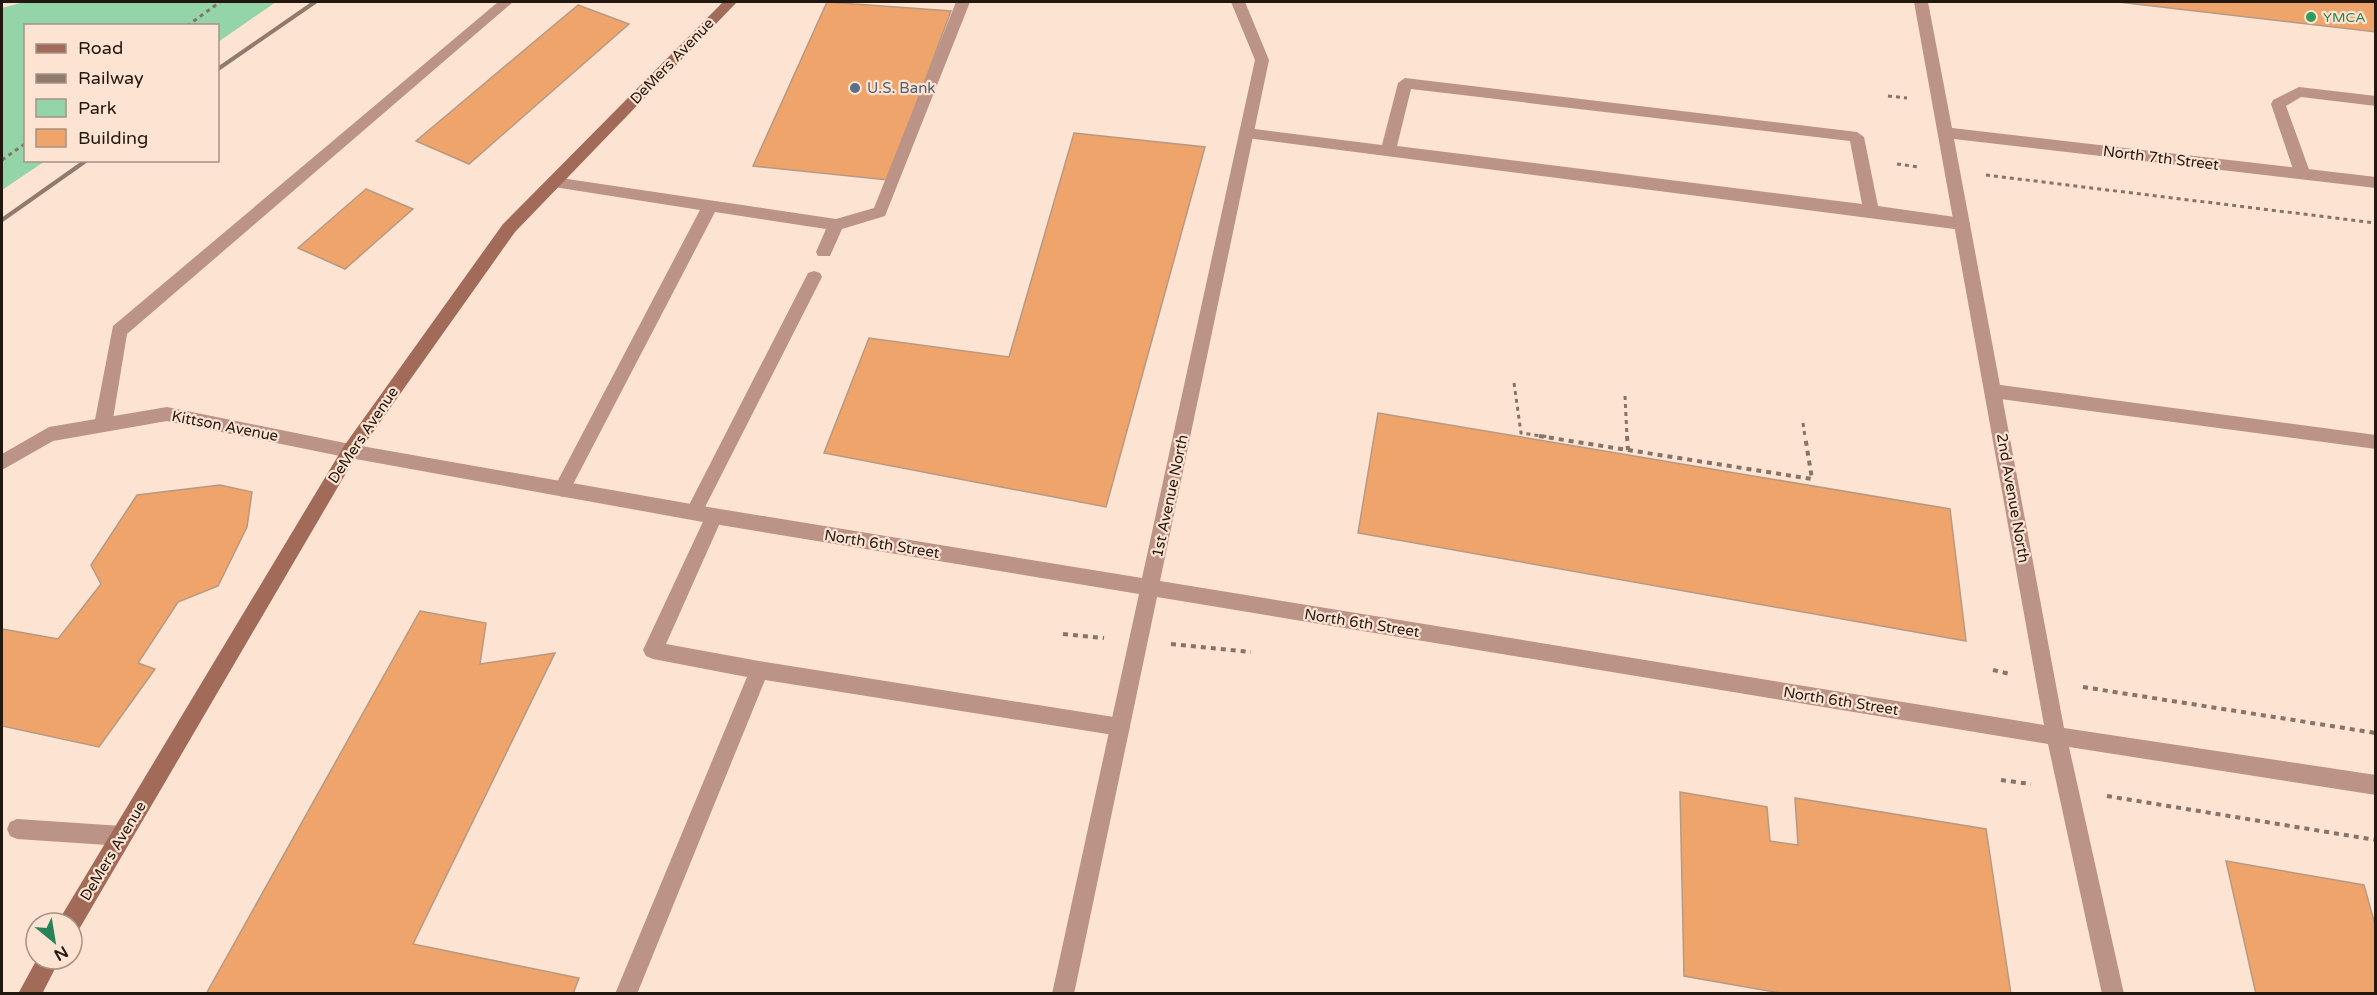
<svg xmlns="http://www.w3.org/2000/svg" width="2377" height="995" viewBox="0 0 2377 995" font-family="'Varela Round',sans-serif">
  <style>
    .green { fill: #93d4a9 }
    .building { fill: #eea46a; stroke: #b79984; stroke-width: 1.5 }
    .lines { fill: none; stroke-linecap: round; stroke-linejoin: round }
    .path-far1 { stroke: #867468; stroke-width: 3; stroke-dasharray: 4 4; stroke-linecap: butt }
    .path { stroke: #867468; stroke-width: 4; stroke-dasharray: 5 5; stroke-linecap: butt }
    .lane { fill: #bb9387; fill-rule: evenodd }
    .street { fill: #bb9387; fill-rule: evenodd }
    .secondary { fill: #a26a58; fill-rule: evenodd }
    .rail { stroke: #8e7b6e; stroke-width: 4 }
    .leisure-dot { fill: #2e9e5b; stroke: #fde3d1; stroke-width: 2 }
    .service-dot { fill: #5c6f8a; stroke: #fde3d1; stroke-width: 2 }
    .labels { text-anchor: middle; stroke-width: 4.5; stroke-linejoin: round; paint-order: stroke }
    .far-leisure-label { font-size: 14px; fill: #27864d; stroke: #fde3d1; text-anchor: start }
    .street-label { font-size: 15px; fill: #231810; stroke: #fde3d1 }
    .service-label { font-size: 15px; fill: #4e5e75; stroke: #fde3d1; text-anchor: start }
  </style>
  <rect width="100%" height="100%" fill="#fde3d1"/>
  <path class="green" d="M 24,2 L 276,2 L 218,42 L 218,26 L 26,26 L 26,160 L 45,161 L 2,190 L 2,8 Z"/>
  <g class="building">
    <path d="M 827,2 L 951,11 L 888,180 L 753,166 Z"/>
    <path d="M 2118,2 L 2376,2 L 2376,32 Z"/>
    <path d="M 578,5 L 629,24 L 469,164 L 416,141 Z"/>
    <path d="M 1074,133 L 1205,147 L 1106,507 L 824,453 L 869,338 L 1009,357 Z"/>
    <path d="M 366,189 L 413,209 L 345,269 L 298,248 Z"/>
    <path d="M 1378,413 L 1950,509 L 1966,641 L 1358,533 Z"/>
    <path d="M 220,485 L 252,492 L 247,527 L 218,586 L 178,602 L 138,663 L 155,669 L 99,747 L 2,726 L 2,629 L 58,639 L 101,584 L 91,565 L 137,495 Z"/>
    <path d="M 420,611 L 486,623 L 480,664 L 555,653 L 413,944 L 579,978 L 573,994 L 206,994 Z"/>
    <path d="M 1680,792 L 1767,807 L 1770,841 L 1798,845 L 1795,798 L 1986,829 L 2011,994 L 1786,994 L 1684,976 Z"/>
    <path d="M 2226,861 L 2364,885 L 2376,928 L 2376,994 L 2256,994 Z"/>
  </g>
  <g class="lines">
    <g class="path-far1">
      <path d="M 187,26 L 220,2"/>
      <path d="M 1888,96 L 1907,98"/>
      <path d="M 2,160 L 26,143"/>
      <path d="M 1897,164 L 1919,167"/>
      <path d="M 1986,175 L 2376,223"/>
      <path d="M 1514,383 L 1521,433 L 1549,437"/>
      <path d="M 1625,396 L 1627,437"/>
      <path d="M 1803,423 L 1805,437"/>
    </g>
    <g class="path">
      <path d="M 1539,436 L 1812,479 L 1805,436"/>
      <path d="M 1627,436 L 1628,450"/>
      <path d="M 1063,634 L 1104,638"/>
      <path d="M 1171,644 L 1251,652"/>
      <path d="M 1993,670 L 2010,674"/>
      <path d="M 2083,687 L 2376,733"/>
      <path d="M 2001,780 L 2031,784"/>
      <path d="M 2107,796 L 2376,840"/>
    </g>
    <g class="lane">
      <path d="M 498,2 L 513,2 L 127,334 L 112,425 L 109,430 L 103,432 L 97,430 L 94,425 L 113,326 Z"/>
      <path d="M 956,2 L 970,2 L 885,216 L 842,229 L 830,256 L 818,256 L 816,252 L 826,229 L 715,212 L 568,494 L 562,497 L 556,494 L 553,489 L 556,484 L 700,210 L 554,187 L 549,186 L 546,182 L 549,178 L 554,177 L 836,219 L 874,208 Z"/>
      <path d="M 1405,78 L 1857,132 L 1864,137 L 1878,206 L 1962,218 L 1968,220 L 1970,224 L 1968,228 L 1962,230 L 1247,138 L 1240,133 L 1247,128 L 1382,145 L 1398,83 ZM 1411,89 L 1850,141 L 1862,204 L 1397,146 Z"/>
      <path d="M 2299,87 L 2376,96 L 2376,106 L 2301,97 L 2286,106 L 2311,175 L 2308,179 L 2298,179 L 2295,175 L 2271,104 L 2273,100 Z"/>
      <path d="M 814,271 L 820,273 L 822,277 L 700,517 L 694,520 L 688,517 L 685,512 L 688,507 L 806,277 L 808,273 Z"/>
      <path d="M 1993,384 L 2376,435 L 2376,449 L 1993,398 L 1987,396 L 1984,391 L 1987,386 Z"/>
      <path d="M 714,508 L 720,511 L 723,516 L 666,644 L 759,661 L 1120,718 L 1127,720 L 1130,727 L 1127,734 L 1120,736 L 765,680 L 637,994 L 615,994 L 747,677 L 653,659 L 646,656 L 643,650 L 708,511 Z"/>
      <path d="M 17,819 L 122,826 L 129,829 L 132,836 L 129,843 L 122,846 L 17,839 L 10,836 L 7,829 L 10,822 Z"/>
    </g>
    <path class="street" d="M 1231,2 L 1245,2 L 1269,60 L 1160,581 L 2044,725 L 1914,2 L 1928,2 L 1952,128 L 2376,177 L 2376,188 L 1954,139 L 2064,728 L 2376,775 L 2376,795 L 2069,747 L 2124,994 L 2102,994 L 2048,744 L 1157,597 L 1074,994 L 1052,994 L 1139,594 L 714,524 L 350,458 L 167,421 L 53,441 L 2,470 L 2,454 L 49,427 L 167,407 L 350,444 L 714,508 L 1142,578 L 1255,60 Z"/>
    <g class="secondary">
      <path d="M 723,2 L 737,2 L 515,232 L 356,456 L 78,931 L 72,933 L 72,923 L 59,923 L 62,915 L 344,446 L 503,224 Z"/>
      <path d="M 37,959 L 60,959 L 42,994 L 18,994 Z"/>
    </g>
    <g class="rail">
      <path d="M 218,69 L 315,2"/>
      <path d="M 2,220 L 87,160"/>
    </g>
  </g>
  <circle class="leisure-dot" cx="2311" cy="17" r="6"/>
  <circle class="service-dot" cx="855" cy="88" r="6"/>
  <g class="labels">
    <g class="far-leisure-label">
      <text x="2323" y="22">YMCA</text>
    </g>
    <g class="street-label">
      <text transform="translate(672 61) rotate(-46)" y="5">DeMers Avenue</text>
      <text transform="translate(2161 158) rotate(7)" y="5">North 7th Street</text>
      <text transform="translate(225 426) rotate(11)" y="5">Kittson Avenue</text>
      <text transform="translate(363 435) rotate(-56)" y="5">DeMers Avenue</text>
      <text transform="translate(1170 496) rotate(-78)" y="5">1st Avenue North</text>
      <text transform="translate(2013 498) rotate(80)" y="5">2nd Avenue North</text>
      <text transform="translate(882 544) rotate(9)" y="5">North 6th Street</text>
      <text transform="translate(1362 623) rotate(9)" y="5">North 6th Street</text>
      <text transform="translate(1841 701) rotate(9)" y="5">North 6th Street</text>
      <text transform="translate(113 851) rotate(-59)" y="5">DeMers Avenue</text>
    </g>
    <g class="service-label">
      <text x="867" y="93">U.S. Bank</text>
    </g>
  </g>
  <rect width="2377" height="995" fill="none" stroke="#231810" stroke-width="6"/>
  <rect x="24" y="24" width="195" height="138" fill="#fde3d1" stroke="#a69284" stroke-width="1.5"/>
  <rect x="36" y="44" width="30" height="9" fill="#a26a58" stroke="#a69284" stroke-width="1.5"/>
  <text x="78" y="54" font-size="18" fill="#231810">Road</text>
  <rect x="36" y="74" width="30" height="9" fill="#8e7b6e" stroke="#a69284" stroke-width="1.5"/>
  <text x="78" y="84" font-size="18" fill="#231810">Railway</text>
  <rect x="36" y="99" width="30" height="18" fill="#93d4a9" stroke="#a69284" stroke-width="1.5"/>
  <text x="78" y="114" font-size="18" fill="#231810">Park</text>
  <rect x="36" y="129" width="30" height="18" fill="#eea46a" stroke="#a69284" stroke-width="1.5"/>
  <text x="78" y="144" font-size="18" fill="#231810">Building</text>
  <g transform="translate(54 941) rotate(150)"><circle r="28" fill="#fde3d1" stroke="#a69284" stroke-width="1.5"/>
  <path d="M0-4.5L10 22L0 15L-10 22Z" fill="#288358"/>
  <text y="-9" font-size="16" font-weight="bold" text-anchor="middle" fill="#231810">N</text>
  </g>
</svg>
